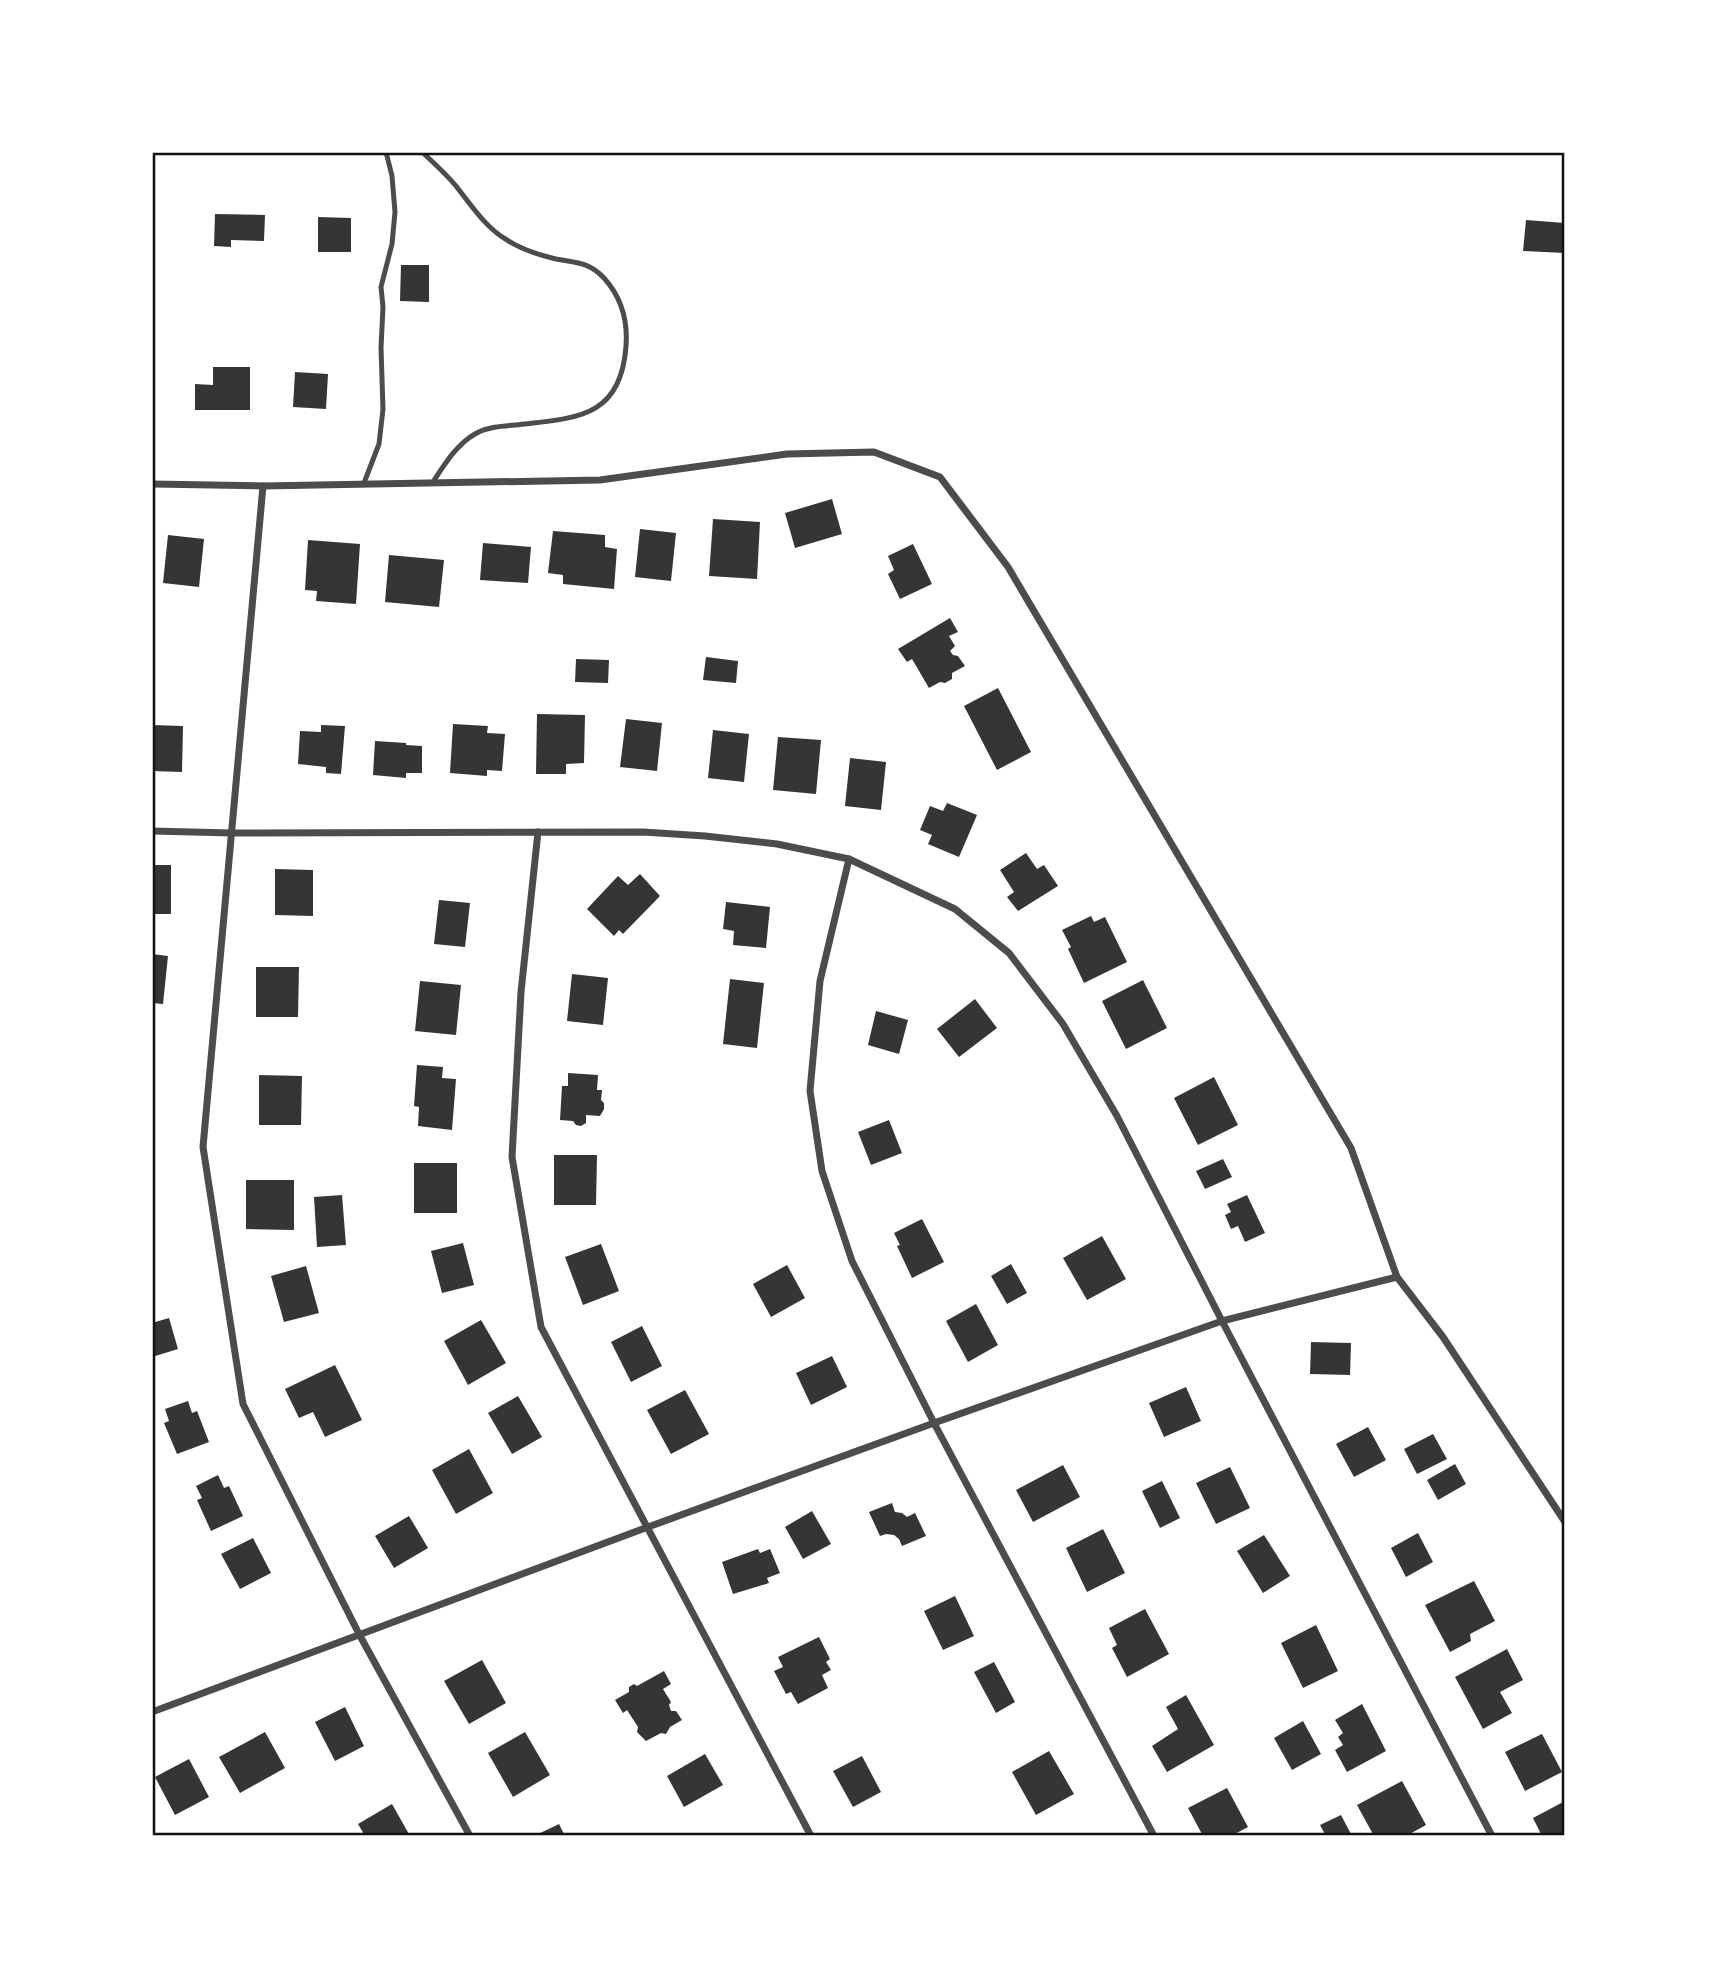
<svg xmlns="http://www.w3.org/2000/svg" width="1717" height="1988" viewBox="0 0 1717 1988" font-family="Raleway,sans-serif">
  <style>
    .building { fill: #353535 }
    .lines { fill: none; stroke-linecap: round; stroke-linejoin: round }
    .service { stroke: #4c4c4c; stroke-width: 5 }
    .minor { stroke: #4c4c4c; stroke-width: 7 }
    .neatline { fill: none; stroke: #111; stroke-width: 2.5 }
  </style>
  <rect width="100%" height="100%" fill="#fff"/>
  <g class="building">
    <path d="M 215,214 L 265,215 L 264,241 L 231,240 L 231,247 L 214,246 Z"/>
    <path d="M 318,217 L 351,218 L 351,252 L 318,252 Z"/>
    <path d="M 1526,220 L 1565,223 L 1565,253 L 1523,251 Z"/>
    <path d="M 401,265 L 429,265 L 429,302 L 400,301 Z"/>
    <path d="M 213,367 L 250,367 L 250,410 L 195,410 L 195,384 L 213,385 Z"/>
    <path d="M 295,372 L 328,374 L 326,409 L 293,407 Z"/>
    <path d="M 832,499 L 842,534 L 795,548 L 785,513 Z"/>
    <path d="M 713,519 L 760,522 L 757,579 L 709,576 Z"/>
    <path d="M 640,529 L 676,533 L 671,581 L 635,577 Z"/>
    <path d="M 553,531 L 605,535 L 605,547 L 617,549 L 614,589 L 563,584 L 563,575 L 548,573 Z"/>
    <path d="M 168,535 L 204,539 L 199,587 L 163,583 Z"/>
    <path d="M 308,540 L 360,544 L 356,604 L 316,601 L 317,591 L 305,590 Z"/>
    <path d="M 483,543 L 531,547 L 528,583 L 480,580 Z"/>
    <path d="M 913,544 L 932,584 L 900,599 L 888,574 L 894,570 L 888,556 Z"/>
    <path d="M 389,555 L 444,560 L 439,607 L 385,602 Z"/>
    <path d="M 950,618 L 958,632 L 949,636 L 955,646 L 950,651 L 953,655 L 958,656 L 965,666 L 952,673 L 952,679 L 945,683 L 940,682 L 929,688 L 912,659 L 907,662 L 898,649 Z"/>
    <path d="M 706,657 L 738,661 L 736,683 L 703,680 Z"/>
    <path d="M 576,659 L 609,660 L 608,683 L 575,682 Z"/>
    <path d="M 998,688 L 1031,752 L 997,770 L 964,706 Z"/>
    <path d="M 537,714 L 585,715 L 584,763 L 566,764 L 566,774 L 536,774 Z"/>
    <path d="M 626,719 L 662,723 L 657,771 L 620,767 Z"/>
    <path d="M 453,724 L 488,726 L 487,733 L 505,734 L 502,771 L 487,770 L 487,776 L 450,773 Z"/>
    <path d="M 152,725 L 183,726 L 182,772 L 152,771 Z"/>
    <path d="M 321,725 L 345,726 L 341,774 L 326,773 L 326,767 L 298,764 L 300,731 L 321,732 Z"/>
    <path d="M 713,730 L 749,734 L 744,782 L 708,778 Z"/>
    <path d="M 778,737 L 821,740 L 816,794 L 773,790 Z"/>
    <path d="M 375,741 L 406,743 L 406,745 L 422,746 L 422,773 L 406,773 L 406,778 L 373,775 Z"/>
    <path d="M 850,758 L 886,762 L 881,810 L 845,806 Z"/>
    <path d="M 947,803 L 977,815 L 959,857 L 928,844 L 932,835 L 920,830 L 930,806 L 943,811 Z"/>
    <path d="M 1026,853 L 1037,869 L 1044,865 L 1058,886 L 1018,911 L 1007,897 L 1014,892 L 1000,870 Z"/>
    <rect x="152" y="865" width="19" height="49"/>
    <path d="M 275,869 L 313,870 L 313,916 L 275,915 Z"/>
    <path d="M 640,874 L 660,896 L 623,934 L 619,930 L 614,936 L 587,909 L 618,876 L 628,885 Z"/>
    <path d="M 439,900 L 470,903 L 465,947 L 434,944 Z"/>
    <path d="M 726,902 L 770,907 L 766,948 L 733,945 L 734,931 L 723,929 Z"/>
    <path d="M 1091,916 L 1094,922 L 1105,917 L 1127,962 L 1084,983 L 1068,949 L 1071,947 L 1062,930 Z"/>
    <path d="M 152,954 L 168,956 L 163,1004 L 152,1003 Z"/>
    <path d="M 256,967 L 299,967 L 298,1017 L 256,1017 Z"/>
    <path d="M 572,974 L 608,978 L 603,1025 L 567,1021 Z"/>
    <path d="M 730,979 L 764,983 L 757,1048 L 723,1044 Z"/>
    <path d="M 1143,980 L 1167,1028 L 1126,1049 L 1102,1001 Z"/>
    <path d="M 420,981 L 461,985 L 456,1035 L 415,1031 Z"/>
    <path d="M 975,999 L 997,1028 L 959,1057 L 937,1029 Z"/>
    <path d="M 876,1011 L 908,1020 L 899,1054 L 868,1045 Z"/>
    <path d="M 417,1065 L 443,1067 L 442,1078 L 456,1079 L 452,1130 L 418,1126 L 419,1107 L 414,1106 Z"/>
    <path d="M 568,1073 L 598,1075 L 597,1090 L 602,1090 L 601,1100 L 604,1103 L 604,1109 L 600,1116 L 586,1115 L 586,1123 L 581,1126 L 576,1125 L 573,1121 L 560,1120 L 562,1086 L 568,1086 Z"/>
    <path d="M 259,1075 L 302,1076 L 301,1125 L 259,1125 Z"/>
    <path d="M 1214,1077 L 1238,1125 L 1198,1145 L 1174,1098 Z"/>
    <path d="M 889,1120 L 902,1153 L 871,1165 L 858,1132 Z"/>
    <path d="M 554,1155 L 597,1155 L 596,1205 L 554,1205 Z"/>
    <path d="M 1223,1159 L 1232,1177 L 1205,1189 L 1196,1171 Z"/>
    <rect x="414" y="1163" width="43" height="50"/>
    <path d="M 246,1180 L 294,1180 L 294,1230 L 246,1229 Z"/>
    <path d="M 342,1195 L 346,1245 L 317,1247 L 314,1197 Z"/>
    <path d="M 1247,1195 L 1265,1233 L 1245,1242 L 1238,1226 L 1231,1229 L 1225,1215 L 1231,1212 L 1227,1204 Z"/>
    <path d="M 922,1219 L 944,1262 L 912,1278 L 897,1246 L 900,1245 L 894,1233 Z"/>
    <path d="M 1102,1236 L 1126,1279 L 1087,1300 L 1063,1258 Z"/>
    <path d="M 463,1243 L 474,1285 L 442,1293 L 431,1251 Z"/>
    <path d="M 601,1244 L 619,1291 L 583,1305 L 565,1257 Z"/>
    <path d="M 1011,1264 L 1027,1293 L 1007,1304 L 991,1276 Z"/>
    <path d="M 787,1265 L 805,1298 L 771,1317 L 753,1284 Z"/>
    <path d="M 306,1266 L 319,1313 L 284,1322 L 271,1276 Z"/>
    <path d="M 976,1304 L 998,1345 L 968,1362 L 946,1321 Z"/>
    <path d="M 169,1318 L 178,1349 L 152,1357 L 152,1323 Z"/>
    <path d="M 481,1320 L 506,1363 L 468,1385 L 444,1341 Z"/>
    <path d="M 642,1326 L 662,1366 L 631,1382 L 611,1342 Z"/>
    <path d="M 1311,1342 L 1351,1343 L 1350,1375 L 1310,1374 Z"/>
    <path d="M 832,1356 L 847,1387 L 811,1405 L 796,1373 Z"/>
    <path d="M 335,1365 L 362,1420 L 325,1437 L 313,1412 L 299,1418 L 285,1389 Z"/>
    <path d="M 1186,1387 L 1201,1421 L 1164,1437 L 1149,1403 Z"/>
    <path d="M 685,1390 L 709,1434 L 671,1454 L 647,1410 Z"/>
    <path d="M 518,1396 L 542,1437 L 512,1454 L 488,1413 Z"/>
    <path d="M 188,1401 L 192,1413 L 197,1411 L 209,1442 L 177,1454 L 164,1423 L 169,1421 L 165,1409 Z"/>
    <path d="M 1368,1427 L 1386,1460 L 1354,1477 L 1336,1444 Z"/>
    <path d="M 1433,1434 L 1447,1459 L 1417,1474 L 1404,1449 Z"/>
    <path d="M 469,1449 L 493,1493 L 456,1514 L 432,1470 Z"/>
    <path d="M 1455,1464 L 1466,1484 L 1438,1500 L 1427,1480 Z"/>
    <path d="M 1063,1465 L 1080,1497 L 1033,1522 L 1016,1490 Z"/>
    <path d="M 1230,1467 L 1250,1508 L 1216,1524 L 1196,1483 Z"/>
    <path d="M 218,1475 L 224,1488 L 229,1486 L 243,1516 L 211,1531 L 197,1500 L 202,1498 L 196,1486 Z"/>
    <path d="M 1162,1481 L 1180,1518 L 1160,1528 L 1142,1491 Z"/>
    <path d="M 892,1503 L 895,1512 L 902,1513 L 907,1517 L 915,1513 L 926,1536 L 902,1546 L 899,1539 L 894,1535 L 886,1534 L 880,1536 L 869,1512 Z"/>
    <path d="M 812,1511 L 831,1544 L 803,1559 L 785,1527 Z"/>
    <path d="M 409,1516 L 428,1548 L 394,1568 L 375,1536 Z"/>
    <path d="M 1103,1529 L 1125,1573 L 1087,1592 L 1066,1548 Z"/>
    <path d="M 1418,1533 L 1433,1562 L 1406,1577 L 1391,1548 Z"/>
    <path d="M 1264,1535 L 1290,1576 L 1263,1593 L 1237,1551 Z"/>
    <path d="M 253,1538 L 271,1573 L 240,1589 L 221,1554 Z"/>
    <path d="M 758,1549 L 760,1553 L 770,1549 L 780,1573 L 767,1578 L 769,1583 L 733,1594 L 722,1562 Z"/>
    <path d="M 1474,1581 L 1495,1621 L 1470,1634 L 1471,1641 L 1450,1652 L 1425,1605 Z"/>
    <path d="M 955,1596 L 974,1636 L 943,1650 L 924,1611 Z"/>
    <path d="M 1145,1609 L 1169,1654 L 1127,1677 L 1112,1648 L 1117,1645 L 1109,1628 Z"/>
    <path d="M 1316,1625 L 1338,1671 L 1303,1688 L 1281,1643 Z"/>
    <path d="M 819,1637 L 830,1659 L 826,1662 L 831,1670 L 822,1675 L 828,1688 L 798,1704 L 791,1692 L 786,1694 L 774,1671 L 783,1667 L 778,1657 Z"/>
    <path d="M 1507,1649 L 1523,1680 L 1500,1692 L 1512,1713 L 1483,1729 L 1455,1677 Z"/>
    <path d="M 482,1660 L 506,1703 L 469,1724 L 444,1681 Z"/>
    <path d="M 994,1662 L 1015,1702 L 996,1713 L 974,1672 Z"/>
    <path d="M 664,1671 L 671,1684 L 663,1689 L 671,1702 L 669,1705 L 671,1711 L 676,1711 L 682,1720 L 670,1727 L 666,1734 L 661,1733 L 646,1741 L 637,1732 L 638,1727 L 627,1710 L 623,1713 L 615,1700 L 629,1692 L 629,1687 L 634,1684 L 637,1686 Z"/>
    <path d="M 1186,1695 L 1214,1745 L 1167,1772 L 1152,1746 L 1178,1729 L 1166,1707 Z"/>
    <path d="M 1362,1704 L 1386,1751 L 1347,1772 L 1335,1750 L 1343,1745 L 1338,1737 L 1343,1733 L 1335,1720 Z"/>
    <path d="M 345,1707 L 364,1746 L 335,1761 L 315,1722 Z"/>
    <path d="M 1303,1721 L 1321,1754 L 1292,1770 L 1274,1738 Z"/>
    <path d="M 265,1732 L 285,1768 L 240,1793 L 219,1757 Z"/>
    <path d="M 525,1732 L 550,1775 L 513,1797 L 488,1753 Z"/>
    <path d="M 1542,1734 L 1562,1772 L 1525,1791 L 1505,1752 Z"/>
    <path d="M 1049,1751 L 1074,1794 L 1036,1815 L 1012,1772 Z"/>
    <path d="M 705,1754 L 723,1785 L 684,1807 L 667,1776 Z"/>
    <path d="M 862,1756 L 881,1792 L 853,1807 L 833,1771 Z"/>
    <path d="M 189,1759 L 209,1797 L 175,1815 L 155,1777 Z"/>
    <path d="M 1402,1781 L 1426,1825 L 1406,1836 L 1374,1836 L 1357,1805 Z"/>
    <path d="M 1227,1788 L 1248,1827 L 1231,1836 L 1203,1836 L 1188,1808 Z"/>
    <path d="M 1565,1801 L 1565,1836 L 1542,1836 L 1533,1818 Z"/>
    <path d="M 392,1804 L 410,1836 L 365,1836 L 358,1824 Z"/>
    <path d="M 1341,1815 L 1352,1836 L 1326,1836 L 1320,1825 Z"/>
    <path d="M 559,1824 L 565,1836 L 534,1836 Z"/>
  </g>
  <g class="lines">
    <g class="service">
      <path d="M 422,152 C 434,163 446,174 456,186 C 471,205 486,228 507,240 C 522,250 539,255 556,259 C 577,263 589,262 604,278 C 622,298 628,320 626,346 C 621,419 575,418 516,425 C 502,426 487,427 475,434 C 457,444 444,465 433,482"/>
      <path d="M 364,483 L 379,444 L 383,409 L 381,348 L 383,307 L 381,287 L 392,244 L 395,212 L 392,176 L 386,152"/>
    </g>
    <g class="minor">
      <path d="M 152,484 L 263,486 L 600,480 L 787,454 L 874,452 L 940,477 L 1008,567 L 1351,1148 L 1397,1277 L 1443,1337 L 1565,1522"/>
      <path d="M 263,486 L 203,1147 L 243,1404 L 359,1634 L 470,1836"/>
      <path d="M 152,831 L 232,833 L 643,832 L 705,836 L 777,844 L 849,859 L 955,909 L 1009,953 L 1063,1024 L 1117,1116 L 1222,1321 L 1492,1836"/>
      <path d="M 538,832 L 521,992 L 512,1157 L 541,1327 L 811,1836"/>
      <path d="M 849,859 L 820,981 L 810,1091 L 822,1171 L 852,1261 L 934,1423 L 1154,1836"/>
      <path d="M 152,1712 L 648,1527 L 934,1423 L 1222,1321 L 1397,1277"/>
    </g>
  </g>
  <rect width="1717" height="1988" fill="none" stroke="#ffffff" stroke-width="308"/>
  <rect x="154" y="154" width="1409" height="1680" class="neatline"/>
</svg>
